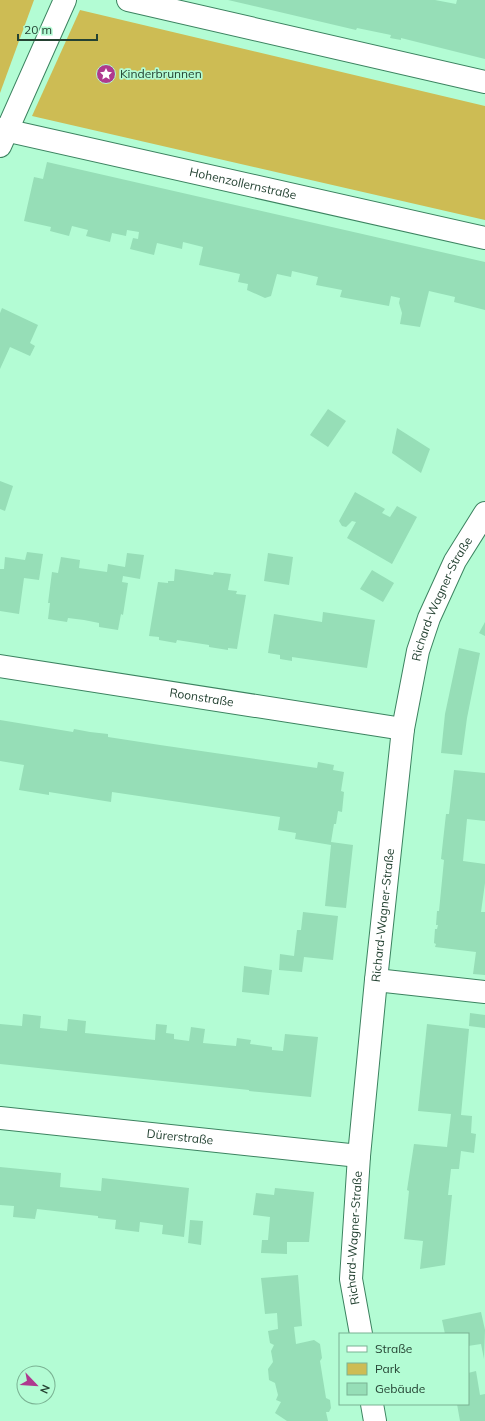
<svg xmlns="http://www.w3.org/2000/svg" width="485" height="1421" viewBox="0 0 485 1421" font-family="Mulish,sans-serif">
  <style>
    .green { fill: #cdbc54 }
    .building { fill: #96deb7 }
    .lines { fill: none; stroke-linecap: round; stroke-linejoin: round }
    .street-casing { stroke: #3c8360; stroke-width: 24 }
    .street { stroke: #fff; stroke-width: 22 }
    .labels { text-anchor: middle; stroke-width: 3.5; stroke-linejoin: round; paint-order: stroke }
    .poi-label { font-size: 12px; fill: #244232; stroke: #b3fcd4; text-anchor: start }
    .street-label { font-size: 12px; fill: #244232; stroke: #b3fcd4 }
  </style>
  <rect width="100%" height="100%" fill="#b3fcd4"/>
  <g class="green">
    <path d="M 0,0 L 34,0 L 0,93 Z"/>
    <path d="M 80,10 L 485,106 L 485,220 L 32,116 Z"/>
  </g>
  <g class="building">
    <path d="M 228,0 L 435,0 L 456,4 L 457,0 L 485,0 L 485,59 L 401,38 L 401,40 L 390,38 L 391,35 L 357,28 L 356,30 Z"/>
    <path d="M 47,162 L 485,262 L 485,310 L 454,302 L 455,297 L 429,291 L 420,327 L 400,324 L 402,313 L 399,303 L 400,298 L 391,296 L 389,306 L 340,297 L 342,290 L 316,285 L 318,277 L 292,271 L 291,277 L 277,274 L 271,296 L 265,298 L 247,290 L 248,284 L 238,282 L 240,274 L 199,265 L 203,247 L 183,242 L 182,249 L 157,243 L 154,255 L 130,249 L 133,238 L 138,239 L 139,232 L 127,230 L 126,236 L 112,233 L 110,242 L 86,236 L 88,230 L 72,226 L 69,236 L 50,231 L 51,227 L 24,221 L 34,177 L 43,179 Z"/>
    <path d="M 2,308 L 38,325 L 30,343 L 35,346 L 30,356 L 10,347 L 0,369 L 0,313 Z"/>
    <path d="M 328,409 L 346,421 L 328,447 L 310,435 Z"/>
    <path d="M 397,428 L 430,449 L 421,473 L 392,453 Z"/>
    <path d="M 0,481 L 13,486 L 5,511 L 0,509 Z"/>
    <path d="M 355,492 L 385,509 L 382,513 L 390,517 L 397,506 L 417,517 L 392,564 L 347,538 L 356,522 L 352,521 L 346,527 L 342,526 L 339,521 Z"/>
    <path d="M 27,552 L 43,554 L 39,580 L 24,578 L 19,614 L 0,611 L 0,569 L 4,569 L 5,557 L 25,560 Z"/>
    <path d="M 127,553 L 144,555 L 140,579 L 123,576 L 122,582 L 128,583 L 123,615 L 121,614 L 118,630 L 99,627 L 99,623 L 84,620 L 68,618 L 67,622 L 48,619 L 50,603 L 48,603 L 52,572 L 58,573 L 61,557 L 80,560 L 79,568 L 107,572 L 108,564 L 125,567 Z"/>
    <path d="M 268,553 L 293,557 L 289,585 L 264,581 Z"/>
    <path d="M 175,569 L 213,575 L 214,572 L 231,574 L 228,590 L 237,591 L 236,594 L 246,595 L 237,649 L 228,648 L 228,650 L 209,647 L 209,645 L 177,640 L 176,643 L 159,640 L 159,637 L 149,636 L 158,582 L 168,583 L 168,581 L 174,581 Z"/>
    <path d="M 372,570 L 394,583 L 383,602 L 360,589 Z"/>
    <path d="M 323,612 L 375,620 L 367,668 L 292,657 L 292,661 L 280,659 L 280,655 L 268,653 L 274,614 L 322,622 Z"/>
    <path d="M 485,622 L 485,636 L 479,633 Z"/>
    <path d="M 459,648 L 480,653 L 467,718 L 462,755 L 441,753 L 445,714 Z"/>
    <path d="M 0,720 L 73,732 L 74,729 L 90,732 L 108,734 L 108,737 L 160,745 L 317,768 L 318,762 L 334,765 L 333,770 L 344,772 L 341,791 L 344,792 L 342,812 L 338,811 L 336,824 L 334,824 L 331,842 L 353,845 L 346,908 L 325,906 L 331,845 L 295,839 L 296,833 L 278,830 L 280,817 L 112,792 L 111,802 L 49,792 L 49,795 L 19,790 L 24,765 L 0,761 Z"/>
    <path d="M 454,770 L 485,773 L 485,821 L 467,819 L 463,861 L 485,864 L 485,883 L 481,912 L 485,912 L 485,975 L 473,974 L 476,952 L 435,947 L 436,944 L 434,943 L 435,929 L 437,929 L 438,925 L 436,925 L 437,911 L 439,911 L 444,860 L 441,859 L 446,814 L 449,814 Z"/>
    <path d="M 303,912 L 338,916 L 333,960 L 304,957 L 302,972 L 279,970 L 280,954 L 294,956 L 297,930 L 301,930 Z"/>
    <path d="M 244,966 L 272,970 L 269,995 L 242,992 Z"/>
    <path d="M 470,1013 L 485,1015 L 485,1028 L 469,1026 Z"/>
    <path d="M 23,1014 L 41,1016 L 40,1028 L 67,1031 L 68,1019 L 86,1021 L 85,1033 L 155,1040 L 156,1024 L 167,1025 L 166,1033 L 174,1034 L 174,1039 L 189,1041 L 191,1027 L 205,1029 L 203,1043 L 236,1046 L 237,1038 L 251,1040 L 250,1044 L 272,1047 L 272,1050 L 283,1051 L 285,1034 L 318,1037 L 311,1097 L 249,1091 L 249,1090 L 0,1064 L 0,1024 L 22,1026 Z"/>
    <path d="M 427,1024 L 469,1029 L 461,1115 L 472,1116 L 471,1133 L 476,1134 L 474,1153 L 461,1151 L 459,1169 L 451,1169 L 448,1195 L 452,1195 L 445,1265 L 420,1269 L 423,1241 L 404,1239 L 409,1191 L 407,1190 L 414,1144 L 447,1147 L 451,1114 L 418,1111 Z"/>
    <path d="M 0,1167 L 61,1173 L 60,1187 L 101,1191 L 102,1178 L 189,1188 L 184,1237 L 162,1234 L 163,1225 L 140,1222 L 139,1232 L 115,1229 L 116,1220 L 98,1218 L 98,1216 L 37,1209 L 35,1219 L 13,1217 L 14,1206 L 0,1205 Z"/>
    <path d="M 275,1188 L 314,1192 L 309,1242 L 287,1242 L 287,1254 L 261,1253 L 262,1240 L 268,1240 L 270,1217 L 253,1215 L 256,1193 L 274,1195 Z"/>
    <path d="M 190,1220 L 203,1221 L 201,1245 L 188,1243 Z"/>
    <path d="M 298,1275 L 302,1326 L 294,1327 L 296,1344 L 314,1340 L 320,1344 L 322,1358 L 320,1361 L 326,1398 L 330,1400 L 331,1408 L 329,1412 L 326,1412 L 328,1421 L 287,1421 L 275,1413 L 281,1402 L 276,1400 L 278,1395 L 275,1383 L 269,1380 L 268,1369 L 273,1362 L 271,1351 L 274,1345 L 270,1343 L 268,1331 L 278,1329 L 277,1313 L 265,1314 L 261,1278 Z"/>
    <path d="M 481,1312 L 485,1330 L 484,1359 L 481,1344 L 468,1346 L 468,1334 L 445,1334 L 442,1320 Z"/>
    <path d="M 476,1371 L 480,1395 L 485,1394 L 485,1421 L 460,1421 L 457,1404 L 468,1404 L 468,1373 Z"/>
  </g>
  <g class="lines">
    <g class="street-casing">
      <g id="street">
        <path d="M 128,0 L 485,82"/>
        <path id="s1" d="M 0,129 L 485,238"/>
        <path d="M 0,146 L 65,0"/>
        <path id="s2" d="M 0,666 L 403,729"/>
        <path d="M 376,980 L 485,992"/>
        <path id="s3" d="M 0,1118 L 359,1156"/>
        <path id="s4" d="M 361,1334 L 351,1279 L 359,1156 L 376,980 L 403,729 L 418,651 L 429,618 L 455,561 L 485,513"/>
        <path d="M 372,1404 L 375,1421"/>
      </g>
    </g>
    <use href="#street" class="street"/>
  </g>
  <defs>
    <g id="sight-disc" transform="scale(1)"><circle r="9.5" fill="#af398f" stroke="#b3fcd4"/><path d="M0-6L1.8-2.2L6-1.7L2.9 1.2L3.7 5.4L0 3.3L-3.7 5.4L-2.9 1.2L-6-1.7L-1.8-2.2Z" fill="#fff"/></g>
  </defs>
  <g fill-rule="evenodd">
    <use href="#sight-disc" x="106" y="74"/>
  </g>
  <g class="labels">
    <g class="poi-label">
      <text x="120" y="78">Kinderbrunnen</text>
    </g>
    <g class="street-label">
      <text dy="4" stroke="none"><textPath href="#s1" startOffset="249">Hohenzollernstraße</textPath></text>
      <text dy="4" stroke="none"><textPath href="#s4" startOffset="745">Richard-Wagner-Straße</textPath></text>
      <text dy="4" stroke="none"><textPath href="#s2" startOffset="204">Roonstraße</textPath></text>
      <text dy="4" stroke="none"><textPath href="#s4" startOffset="421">Richard-Wagner-Straße</textPath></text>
      <text dy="4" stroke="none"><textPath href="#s3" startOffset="181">Dürerstraße</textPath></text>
      <text dy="4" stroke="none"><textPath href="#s4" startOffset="97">Richard-Wagner-Straße</textPath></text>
    </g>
  </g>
  <rect x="339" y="1333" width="130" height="72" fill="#b3fcd4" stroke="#7ab293"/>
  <rect x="347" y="1346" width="20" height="6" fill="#ffffff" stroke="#7ab293"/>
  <text x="375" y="1353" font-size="12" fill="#244232">Straße</text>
  <rect x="347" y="1363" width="20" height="12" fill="#cdbc54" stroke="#7ab293"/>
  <text x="375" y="1373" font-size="12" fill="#244232">Park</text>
  <rect x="347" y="1383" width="20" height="12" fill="#96deb7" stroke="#7ab293"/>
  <text x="375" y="1393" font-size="12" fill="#244232">Gebäude</text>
  <g transform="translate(36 1385) rotate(115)"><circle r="19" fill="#b3fcd4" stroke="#7ab293"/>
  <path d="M0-3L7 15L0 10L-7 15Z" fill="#af398f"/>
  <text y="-6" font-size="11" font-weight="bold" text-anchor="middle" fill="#244232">N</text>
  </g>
  <path d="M18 34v6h79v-6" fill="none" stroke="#244232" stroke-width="2"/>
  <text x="24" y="34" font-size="12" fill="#244232" stroke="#b3fcd4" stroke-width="3" paint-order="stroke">20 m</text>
</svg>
